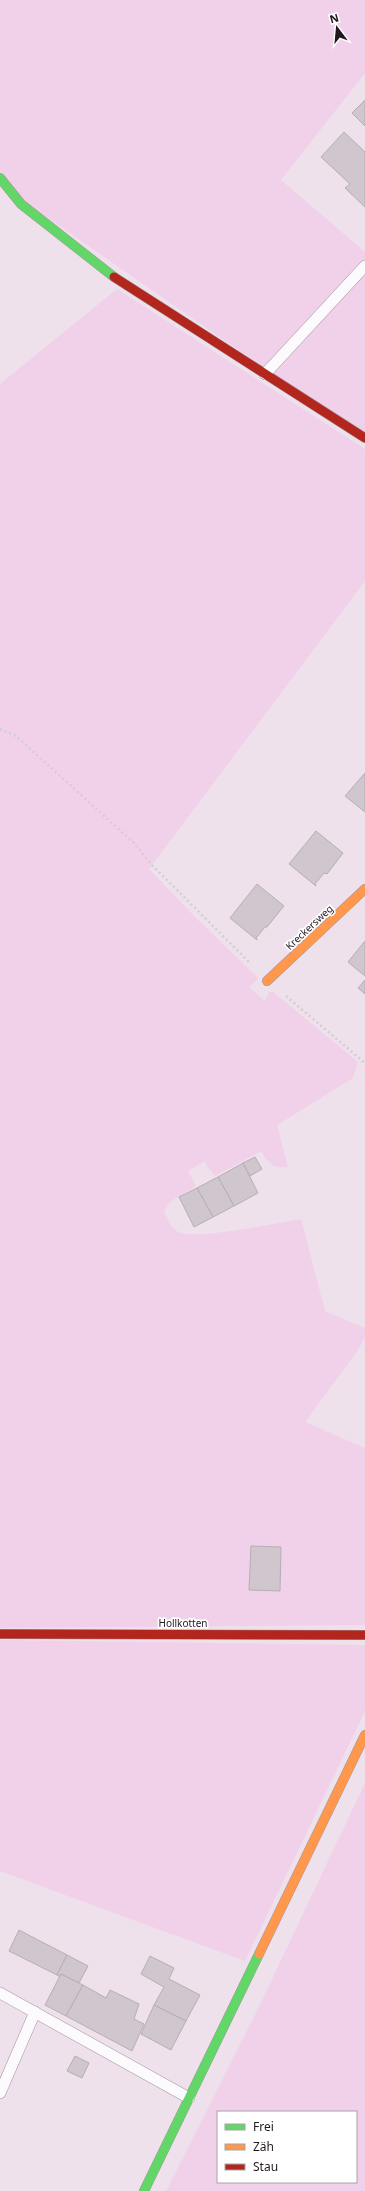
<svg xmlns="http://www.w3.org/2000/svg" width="365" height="2191" viewBox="0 0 365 2191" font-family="'Noto Sans',sans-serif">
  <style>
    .green { fill: #f1d0e9; fill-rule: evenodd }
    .building { fill: #d0c6ce; stroke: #b7adb5 }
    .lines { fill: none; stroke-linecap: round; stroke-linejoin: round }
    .lane-casing { stroke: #a298a0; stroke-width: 12 }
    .fast-casing { stroke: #a298a0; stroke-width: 10 }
    .slow-casing { stroke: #a298a0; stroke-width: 10 }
    .jam-casing { stroke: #a298a0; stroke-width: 10 }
    .path { stroke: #d3ced2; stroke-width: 2.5; stroke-dasharray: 2 3; stroke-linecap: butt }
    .lane { stroke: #fcfafc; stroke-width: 11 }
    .fast { stroke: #63d668; stroke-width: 9 }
    .slow { stroke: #ff974d; stroke-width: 9 }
    .jam { stroke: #b3261e; stroke-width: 9 }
    .labels { text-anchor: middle; stroke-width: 3.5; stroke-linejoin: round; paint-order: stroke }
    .street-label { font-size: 10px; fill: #20181f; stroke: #fff }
  </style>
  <rect width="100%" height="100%" fill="#eee1eb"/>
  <g class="green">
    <path d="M 0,0 L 365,0 L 365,73 L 281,180 L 365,252 L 365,263 L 264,368 L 25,202 L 0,171 Z"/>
    <path d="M 365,269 L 365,433 L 270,373 Z"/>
    <path d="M 117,289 L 365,449 L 365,581 L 149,869 L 196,918 L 257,977 L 258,979 L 249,987 L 265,1001 L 269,992 L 273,992 L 358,1062 L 353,1078 L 277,1125 L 288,1167 C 273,1169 268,1163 261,1151 L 215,1176 L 206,1165 L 205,1161 L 188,1171 L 196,1186 L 170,1202 L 164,1211 C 168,1220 171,1230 181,1233 C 202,1239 276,1223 301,1219 L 325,1311 L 365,1328 L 365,1337 L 358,1350 L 305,1422 L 365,1448 L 365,1625 L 0,1628 L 0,384 Z"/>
    <path d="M 0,1640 L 365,1645 L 365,1711 L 245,1961 L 0,1871 Z"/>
    <path d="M 365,1783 L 365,2191 L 166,2191 L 256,2013 ZM 218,2112 L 356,2112 L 356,2182 L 218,2182 Z"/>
  </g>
  <g class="building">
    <path d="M 365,100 L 365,126 L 352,113 Z"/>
    <path d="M 344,132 L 365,152 L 365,207 L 345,188 L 350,184 L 321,157 Z"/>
    <path d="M 365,773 L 365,812 L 345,796 Z"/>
    <path d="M 316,831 L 343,853 L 327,874 L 324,873 L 315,884 L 316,886 L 289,864 Z"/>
    <path d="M 257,884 L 284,906 L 267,927 L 265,927 L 256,938 L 257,940 L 230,918 Z"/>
    <path d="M 365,941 L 365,976 L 348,962 Z"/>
    <path d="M 365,980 L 365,994 L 358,988 Z"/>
    <path d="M 255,1157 L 262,1169 L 250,1176 L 243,1163 Z"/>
    <path d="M 243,1163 L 258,1193 L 234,1206 L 218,1177 Z"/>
    <path d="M 218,1177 L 234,1206 L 213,1217 L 197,1188 Z"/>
    <path d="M 197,1188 L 213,1217 L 194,1227 L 179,1197 Z"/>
    <path d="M 251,1546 L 281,1547 L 280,1591 L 249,1590 Z"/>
    <path d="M 19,1930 L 67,1955 L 57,1975 L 9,1951 Z"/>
    <path d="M 67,1955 L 88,1966 L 79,1983 L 61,1974 L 60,1977 L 57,1975 Z"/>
    <path d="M 150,1956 L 174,1968 L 169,1979 L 200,1995 L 186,2021 L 154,2005 L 164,1987 L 141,1974 Z"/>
    <path d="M 61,1974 L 83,1985 L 66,2016 L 45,2005 Z"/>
    <path d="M 83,1985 L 106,1998 L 110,1990 L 139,2004 L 134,2019 L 144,2024 L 132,2051 L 66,2016 Z"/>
    <path d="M 154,2005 L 186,2021 L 171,2050 L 141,2034 Z"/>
    <path d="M 75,2056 L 89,2063 L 82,2078 L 67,2071 Z"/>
  </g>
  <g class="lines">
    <g class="lane-casing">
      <g id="lane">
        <path d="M 265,374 L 365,266"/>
        <path d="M 0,1993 L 189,2098"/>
        <path d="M 0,2093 L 35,2012"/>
      </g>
    </g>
    <g class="fast-casing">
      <g id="fast">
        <path d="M 0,178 L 21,204 L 114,277"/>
        <path d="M 144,2191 L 259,1954"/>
      </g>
    </g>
    <g class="slow-casing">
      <g id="slow">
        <path d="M 267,981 L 365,889"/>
        <path d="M 259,1954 L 365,1735"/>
      </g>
    </g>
    <g class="jam-casing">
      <g id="jam">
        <path d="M 114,277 L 365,438"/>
        <path d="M 0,1634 L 365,1635"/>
      </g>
    </g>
    <g class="path">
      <path d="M 0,729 L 16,736 L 134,843 L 151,864 L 251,964"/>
      <path d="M 286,996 L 365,1063"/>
    </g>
    <use href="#lane" class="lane"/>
    <use href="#fast" class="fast"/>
    <use href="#slow" class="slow"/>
    <use href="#jam" class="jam"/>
  </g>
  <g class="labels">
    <g class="street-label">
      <text transform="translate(309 927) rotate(-43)" y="4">Kreckersweg</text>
      <text x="183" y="1627">Hollkotten</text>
    </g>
  </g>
  <rect x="217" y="2111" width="140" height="72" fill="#ffffff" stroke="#a6a3a5"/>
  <rect x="225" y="2124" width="20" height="6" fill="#63d668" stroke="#a6a3a5"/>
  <text x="253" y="2131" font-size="12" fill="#20181f">Frei</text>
  <rect x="225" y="2144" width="20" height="6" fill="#ff974d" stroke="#a6a3a5"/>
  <text x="253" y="2151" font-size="12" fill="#20181f">Zäh</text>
  <rect x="225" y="2164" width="20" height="6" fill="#b3261e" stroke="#a6a3a5"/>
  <text x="253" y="2171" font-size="12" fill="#20181f">Stau</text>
  <g transform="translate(337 28) rotate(344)" stroke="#ffffff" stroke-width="3" paint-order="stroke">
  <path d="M0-3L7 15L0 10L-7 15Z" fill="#20181f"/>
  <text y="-6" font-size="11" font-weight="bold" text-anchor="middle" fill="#20181f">N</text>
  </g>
</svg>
